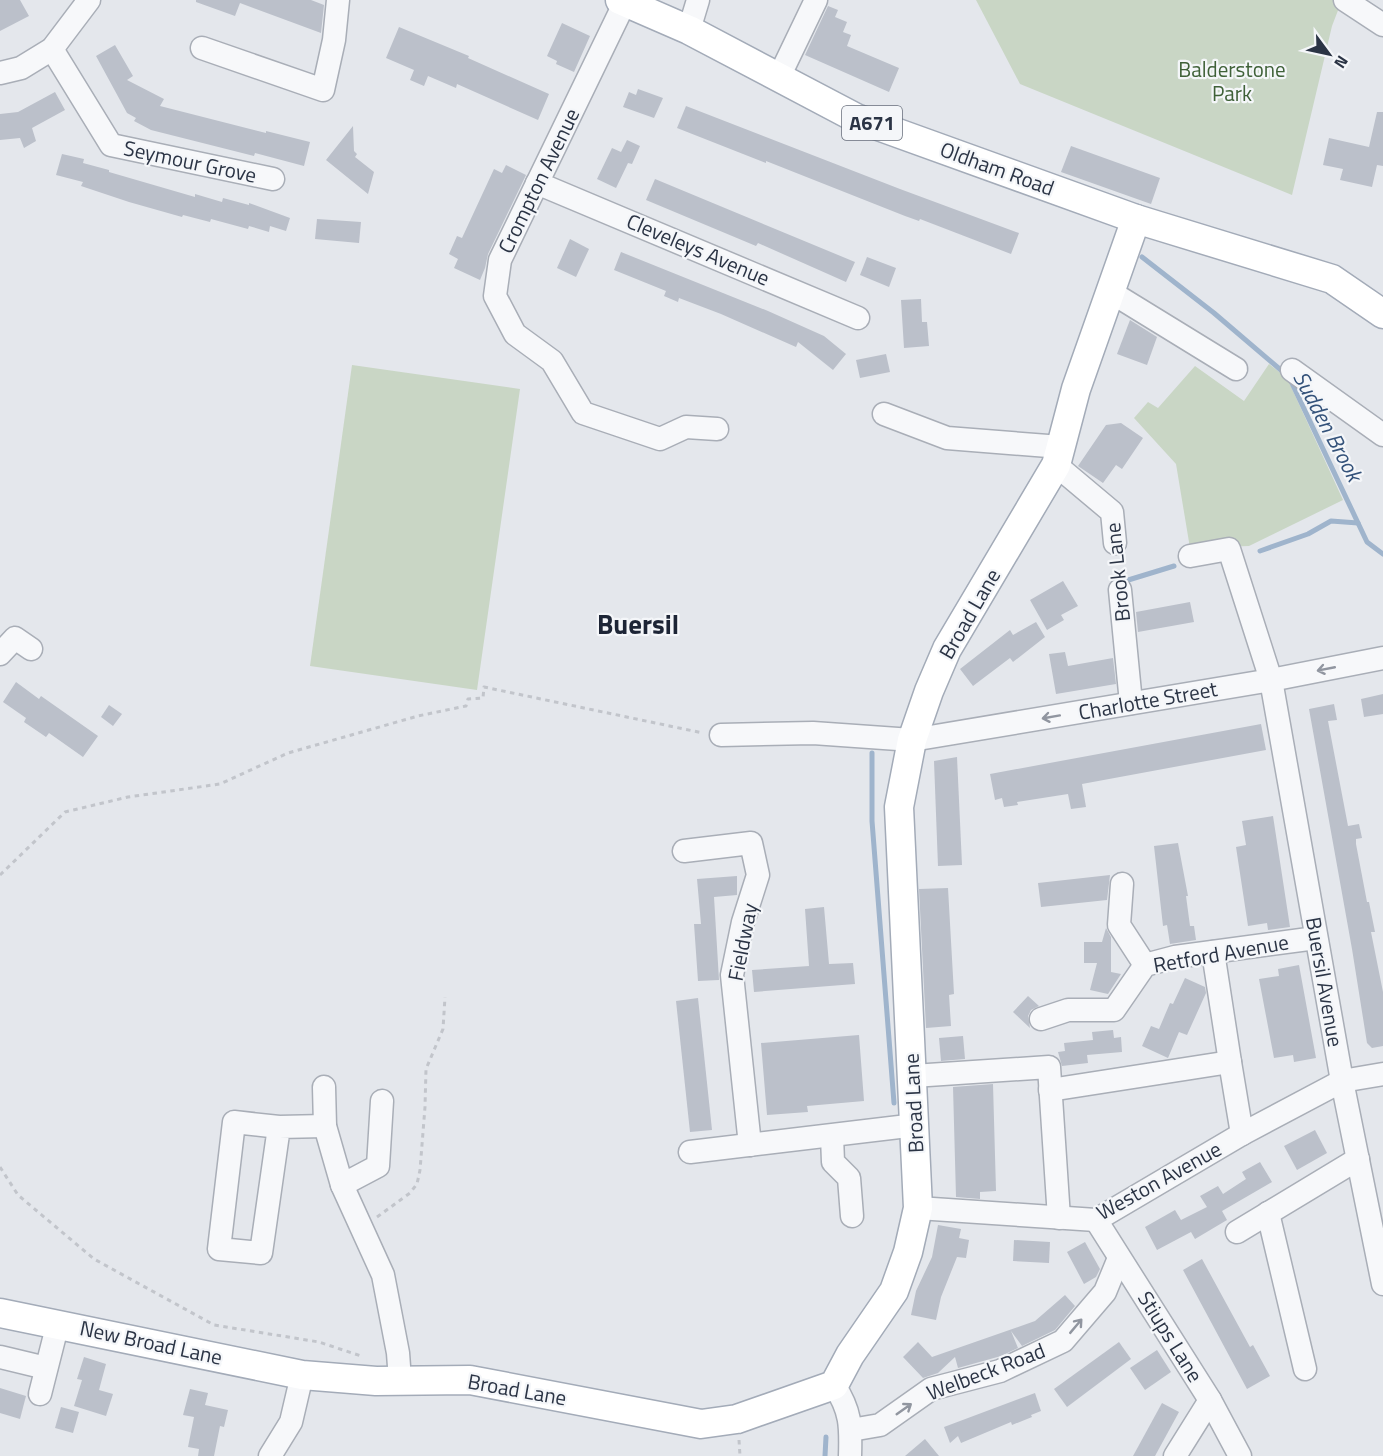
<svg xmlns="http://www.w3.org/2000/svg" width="1383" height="1456" viewBox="0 0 1383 1456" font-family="'Titillium Web',sans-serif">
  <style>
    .green { fill: #c9d6c5 }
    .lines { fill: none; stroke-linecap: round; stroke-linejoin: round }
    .stream { stroke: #9fb4cc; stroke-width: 5 }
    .building { fill: #bbc0ca }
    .minor-casing { stroke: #a9aeb7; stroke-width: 25 }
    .major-casing { stroke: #a3abb8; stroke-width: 31 }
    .path { stroke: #c2c5cb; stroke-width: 3; stroke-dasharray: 4.5 4.5; stroke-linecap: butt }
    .minor { stroke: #f7f8fa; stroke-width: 22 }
    .major { stroke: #fff; stroke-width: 28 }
    .oneway { stroke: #9196a0 }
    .labels { text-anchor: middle; stroke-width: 4.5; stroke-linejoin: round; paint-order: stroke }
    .shield { fill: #f4f6f9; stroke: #676e7b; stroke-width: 1.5 }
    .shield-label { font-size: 20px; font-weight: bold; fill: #2b3445 }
    .park-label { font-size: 21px; fill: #3f6138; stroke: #f4f6f9 }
    .street-label { font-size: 21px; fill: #2b3445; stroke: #f4f6f9 }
    .water-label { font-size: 22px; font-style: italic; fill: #34527a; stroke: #f4f6f9 }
    .district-label { font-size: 27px; font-weight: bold; fill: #1d2536; stroke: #f4f6f9 }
  </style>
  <rect width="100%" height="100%" fill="#e4e7ec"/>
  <g class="green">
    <path d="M 976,0 L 1342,0 L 1332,26 L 1292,195 L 1020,84 Z"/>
    <path d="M 1269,364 L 1287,378 L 1343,500 L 1249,546 L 1190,548 L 1176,464 L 1134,418 L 1148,402 L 1158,408 L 1195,366 L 1244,401 Z"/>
    <path d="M 352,365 L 520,389 L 477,690 L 310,666 Z"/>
  </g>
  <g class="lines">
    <g class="stream">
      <path d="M 1142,257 L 1214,313 L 1289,377 L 1367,542 L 1383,554"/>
      <path d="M 1260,551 L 1308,534 L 1331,521 L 1358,523"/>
      <path d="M 1125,581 L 1174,566"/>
      <path d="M 872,753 L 872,821 L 894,1103"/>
      <path d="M 825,1456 L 826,1437"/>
    </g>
  </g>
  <g class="building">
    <path d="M 0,0 L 20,0 L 29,16 L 0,31 Z"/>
    <path d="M 196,0 L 311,0 L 324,5 L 321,33 L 240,3 L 235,16 L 196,2 Z"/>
    <path d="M 828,6 L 838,10 L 835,17 L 847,22 L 843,32 L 851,35 L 847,46 L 899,68 L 889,92 L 805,55 Z"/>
    <path d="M 562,23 L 590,36 L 574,72 L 556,64 L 557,61 L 547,56 Z"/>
    <path d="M 399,27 L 469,56 L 468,58 L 549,94 L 538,120 L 457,84 L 456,88 L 428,76 L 424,86 L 410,80 L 414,70 L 386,58 Z"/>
    <path d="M 115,45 L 133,76 L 127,80 L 164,99 L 160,106 L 266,133 L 266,131 L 310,142 L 304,166 L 255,153 L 254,156 L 151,130 L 134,121 L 136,118 L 127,113 L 96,56 Z"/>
    <path d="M 638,89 L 663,98 L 654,118 L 623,107 L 629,92 L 636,95 Z"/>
    <path d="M 55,92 L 65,110 L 32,128 L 36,141 L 24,148 L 20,138 L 0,140 L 0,114 L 18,112 Z"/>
    <path d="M 686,106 L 900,189 L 1019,233 L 1011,254 L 920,219 L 919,221 L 905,216 L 766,161 L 766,163 L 677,128 Z"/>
    <path d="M 1377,112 L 1383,112 L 1383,166 L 1377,165 L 1372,187 L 1340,180 L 1343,169 L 1323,165 L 1329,138 L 1369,147 Z"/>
    <path d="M 353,126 L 354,151 L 357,154 L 355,157 L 374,172 L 368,194 L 326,160 Z"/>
    <path d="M 627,140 L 640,146 L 632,164 L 628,163 L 616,188 L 597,179 L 612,148 L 621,152 Z"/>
    <path d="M 1071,146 L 1160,178 L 1151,204 L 1061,172 Z"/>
    <path d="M 62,154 L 84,159 L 83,163 L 109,170 L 109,172 L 195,197 L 195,194 L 222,202 L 223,198 L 249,205 L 249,203 L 290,218 L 286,231 L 270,226 L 269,232 L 249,226 L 248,229 L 211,219 L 210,222 L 183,215 L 182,217 L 129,202 L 81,186 L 83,182 L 56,175 Z"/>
    <path d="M 506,165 L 526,175 L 488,254 L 485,268 L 480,280 L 454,268 L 458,259 L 449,254 L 457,236 L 462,238 L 494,169 L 502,173 Z"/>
    <path d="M 655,179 L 855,262 L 846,282 L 758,243 L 756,246 L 646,200 Z"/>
    <path d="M 317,219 L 361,222 L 359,243 L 315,239 Z"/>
    <path d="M 570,239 L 589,249 L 576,277 L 557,268 Z"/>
    <path d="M 621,252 L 768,311 L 824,336 L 846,354 L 833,370 L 798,342 L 796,347 L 721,314 L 679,298 L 678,302 L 664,296 L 666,291 L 614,270 Z"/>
    <path d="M 867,257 L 896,268 L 889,287 L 860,275 Z"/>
    <path d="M 921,299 L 922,322 L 927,322 L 929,346 L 904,348 L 901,300 Z"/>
    <path d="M 1130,320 L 1157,337 L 1147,365 L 1117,354 Z"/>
    <path d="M 886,354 L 890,372 L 860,378 L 856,360 Z"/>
    <path d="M 1121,423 L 1143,438 L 1122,469 L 1116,465 L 1103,483 L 1078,466 L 1106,425 Z"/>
    <path d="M 1063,581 L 1078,606 L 1061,615 L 1064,620 L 1047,630 L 1030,600 Z"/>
    <path d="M 1190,602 L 1194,622 L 1138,632 L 1136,612 Z"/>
    <path d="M 1036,622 L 1045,637 L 1013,662 L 1010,658 L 973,686 L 960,669 L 1010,630 L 1013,635 Z"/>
    <path d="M 1065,652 L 1068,666 L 1113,658 L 1116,684 L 1056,694 L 1049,654 Z"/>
    <path d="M 16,682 L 39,699 L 41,696 L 98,736 L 83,757 L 49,733 L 46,737 L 24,722 L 26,718 L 3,702 Z"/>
    <path d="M 1383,694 L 1383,714 L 1364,717 L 1361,699 Z"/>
    <path d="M 1334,704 L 1337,720 L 1328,721 L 1348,826 L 1359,824 L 1362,838 L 1356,839 L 1356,844 L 1367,902 L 1369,902 L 1375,932 L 1371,932 L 1383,992 L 1383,1046 L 1372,1048 L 1367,1043 L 1352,949 L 1309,709 Z"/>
    <path d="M 109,705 L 122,714 L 113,726 L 101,717 Z"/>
    <path d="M 1261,724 L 1266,750 L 1082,784 L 1086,807 L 1071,809 L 1068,794 L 1017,802 L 1018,805 L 1004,807 L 1002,798 L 995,800 L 990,774 Z"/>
    <path d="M 957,757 L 962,865 L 938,866 L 934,761 Z"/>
    <path d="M 1273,816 L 1290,927 L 1268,930 L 1267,923 L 1248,926 L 1236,847 L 1246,845 L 1242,821 Z"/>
    <path d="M 1178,843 L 1188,896 L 1186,896 L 1190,926 L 1194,926 L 1196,940 L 1170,944 L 1167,925 L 1163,926 L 1154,846 Z"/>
    <path d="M 1110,875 L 1107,900 L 1041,907 L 1038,883 Z"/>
    <path d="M 737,876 L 737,895 L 714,897 L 719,980 L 698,981 L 694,924 L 701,924 L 697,879 Z"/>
    <path d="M 948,888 L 954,994 L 949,995 L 951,1026 L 926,1028 L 919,889 Z"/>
    <path d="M 824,907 L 829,964 L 853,963 L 855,984 L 754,992 L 752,970 L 809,966 L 805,909 Z"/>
    <path d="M 1106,928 L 1111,937 L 1111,972 L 1121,974 L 1108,994 L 1090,990 L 1097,963 L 1084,963 L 1084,942 L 1102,942 Z"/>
    <path d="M 1299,965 L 1316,1058 L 1294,1062 L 1293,1055 L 1274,1058 L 1259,979 L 1279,976 L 1278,969 Z"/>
    <path d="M 1185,978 L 1205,987 L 1206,993 L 1187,1035 L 1179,1032 L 1168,1058 L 1142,1046 L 1151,1026 L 1159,1029 L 1170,1003 L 1173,1004 Z"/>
    <path d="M 1028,996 L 1039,1006 L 1031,1010 L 1028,1016 L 1030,1028 L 1013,1012 Z"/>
    <path d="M 698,998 L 712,1130 L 690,1132 L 676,1001 Z"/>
    <path d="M 1113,1030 L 1114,1038 L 1121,1037 L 1122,1052 L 1087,1055 L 1088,1063 L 1062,1066 L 1058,1052 L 1065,1051 L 1064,1043 L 1093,1040 L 1092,1032 Z"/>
    <path d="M 859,1035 L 864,1101 L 807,1106 L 808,1112 L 767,1115 L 761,1043 Z"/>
    <path d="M 963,1036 L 965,1059 L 941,1061 L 939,1038 Z"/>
    <path d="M 993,1084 L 996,1191 L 980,1192 L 980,1199 L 956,1197 L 953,1087 Z"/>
    <path d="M 1315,1130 L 1327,1153 L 1297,1170 L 1284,1146 Z"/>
    <path d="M 1260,1162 L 1272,1182 L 1222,1211 L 1227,1220 L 1195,1239 L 1191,1232 L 1157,1250 L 1145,1227 L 1175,1210 L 1181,1220 L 1207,1207 L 1200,1196 L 1218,1186 L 1223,1194 L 1246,1179 L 1242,1172 Z"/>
    <path d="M 938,1225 L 961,1229 L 959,1238 L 969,1240 L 966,1258 L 957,1257 L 941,1297 L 936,1320 L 911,1315 L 916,1291 L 932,1257 Z"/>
    <path d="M 1014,1240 L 1050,1242 L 1049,1263 L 1013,1261 Z"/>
    <path d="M 1085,1242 L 1100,1269 L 1096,1277 L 1084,1284 L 1067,1252 Z"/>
    <path d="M 1202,1259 L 1250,1347 L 1253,1345 L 1270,1376 L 1247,1389 L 1183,1270 Z"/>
    <path d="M 1065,1295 L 1075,1306 L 1055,1330 L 1022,1346 L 1011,1331 L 1018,1348 L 1001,1356 L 958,1368 L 955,1357 L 938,1373 L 923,1378 L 903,1357 L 918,1342 L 932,1357 L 1035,1321 Z"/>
    <path d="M 1119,1342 L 1131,1359 L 1067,1407 L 1054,1389 Z"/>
    <path d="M 1157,1350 L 1171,1372 L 1145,1390 L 1130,1368 Z"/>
    <path d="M 84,1357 L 106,1364 L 99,1390 L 113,1394 L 106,1416 L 74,1406 L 82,1380 L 77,1379 Z"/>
    <path d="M 0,1388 L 26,1396 L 20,1419 L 0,1413 Z"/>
    <path d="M 190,1389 L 208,1393 L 205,1405 L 228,1410 L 224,1427 L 220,1426 L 214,1456 L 198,1456 L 199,1449 L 188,1447 L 194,1417 L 183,1415 Z"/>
    <path d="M 1035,1393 L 1041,1411 L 1031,1415 L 1032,1417 L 1012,1425 L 1011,1422 L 961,1443 L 958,1436 L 950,1443 L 944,1427 Z"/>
    <path d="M 1162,1403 L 1179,1412 L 1155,1456 L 1133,1456 Z"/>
    <path d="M 61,1407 L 79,1412 L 73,1433 L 55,1428 Z"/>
    <path d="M 925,1439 L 939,1456 L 905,1456 Z"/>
  </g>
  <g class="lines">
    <g class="minor-casing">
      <g id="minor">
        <path d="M 1345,0 L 1383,25"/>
        <path d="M 625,2 L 500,260 L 495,296 L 515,334 L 552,361 L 583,413 L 660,439 L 686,427 L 717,429"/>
        <path d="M 689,30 L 698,0"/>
        <path d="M 202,48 L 323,90 L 334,40 L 338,0"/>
        <path d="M 52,49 L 111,145 L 273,179"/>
        <path d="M 0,73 L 21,68 L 52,49 L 89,0"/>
        <path d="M 779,77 L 816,0"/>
        <path d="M 537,183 L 858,318"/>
        <path d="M 1109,291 L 1236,369"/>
        <path d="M 1292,370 L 1383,435"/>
        <path d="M 884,414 L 947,438 L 1061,447"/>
        <path d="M 1056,465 L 1112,512 L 1115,543"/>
        <path d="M 1190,556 L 1229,549 L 1271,680 L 1342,1081 L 1383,1284"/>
        <path d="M 1120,590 L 1131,703"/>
        <path d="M 0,654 L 15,638 L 31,649"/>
        <path d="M 721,735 L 813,733 L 912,740 L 1271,680 L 1383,658"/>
        <path d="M 684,851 L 751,843 L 758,875 L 743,922 L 732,975 L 750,1145"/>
        <path d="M 1122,884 L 1119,925 L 1145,965"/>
        <path d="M 1213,952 L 1230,1062"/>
        <path d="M 1041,1019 L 1068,1010 L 1114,1010 L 1145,965 L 1175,957 L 1316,938"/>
        <path d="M 913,1076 L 1049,1067 L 1059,1218"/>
        <path d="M 324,1087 L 325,1126 L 342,1185 L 383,1275 L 398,1353 L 400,1380"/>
        <path d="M 1050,1090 L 1230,1062 L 1242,1134"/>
        <path d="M 279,1127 L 234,1122 L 219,1249 L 261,1253 L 279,1127 L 325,1126"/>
        <path d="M 832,1136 L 833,1162 L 849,1178 L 852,1216"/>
        <path d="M 690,1152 L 916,1125"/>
        <path d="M 342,1185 L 378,1166 L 382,1101"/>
        <path d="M 918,1208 L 1096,1220 L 1242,1134 L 1342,1081 L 1383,1074"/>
        <path d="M 1268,1213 L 1305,1369"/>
        <path d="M 1096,1220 L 1210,1400 L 1240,1456"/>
        <path d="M 1237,1232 L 1358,1159"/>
        <path d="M 0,1357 L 46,1368"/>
        <path d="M 834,1385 C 851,1411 851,1426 850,1456"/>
        <path d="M 40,1394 L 58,1323"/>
        <path d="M 851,1430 L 880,1425 L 931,1389 L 1000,1371 L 1063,1341 L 1105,1292 L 1119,1258"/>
        <path d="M 270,1456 L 291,1422 L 302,1375"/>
        <path d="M 1175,1456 L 1210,1400"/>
      </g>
    </g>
    <g class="major-casing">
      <g id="major">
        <path d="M 620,0 L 689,30 L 856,118 L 1136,219 L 1332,279 L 1383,314"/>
        <path d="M 0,1313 L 302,1375 L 376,1381 L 470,1380 L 701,1424 L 737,1419 L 834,1385 L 850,1355 L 894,1291 L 908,1252 L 918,1208 L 899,807 L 912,740 L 929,691 L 947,649 L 1056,465 L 1076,389 L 1136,219"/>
      </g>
    </g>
    <g class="path">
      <path d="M 0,875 L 65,812 L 128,797 L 220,784 L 288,753 L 418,716 L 466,706 L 468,699 L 483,698 L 484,687 L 703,733"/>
      <path d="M 0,1167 L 18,1195 L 94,1259 L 214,1325 L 319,1342 L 361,1356"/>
      <path d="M 377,1217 L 410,1193 L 417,1184 L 420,1170 L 425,1107 L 426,1069 L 443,1029 L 445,997"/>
      <path d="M 739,1440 L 740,1456"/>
    </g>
    <use href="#minor" class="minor"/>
    <use href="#major" class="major"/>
  </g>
  <defs><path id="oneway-shaft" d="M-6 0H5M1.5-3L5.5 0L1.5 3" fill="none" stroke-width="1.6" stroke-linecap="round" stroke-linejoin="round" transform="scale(1.5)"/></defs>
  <g class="oneway">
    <use href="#oneway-shaft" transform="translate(1326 669) rotate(169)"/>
    <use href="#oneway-shaft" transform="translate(1051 717) rotate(170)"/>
    <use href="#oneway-shaft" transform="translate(1076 1326) rotate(-50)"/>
    <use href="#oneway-shaft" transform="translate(904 1409) rotate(-35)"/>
  </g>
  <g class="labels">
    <rect class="shield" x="842" y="106" width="60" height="34" rx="4.5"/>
    <g class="shield-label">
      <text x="872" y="130">A671</text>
    </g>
    <g class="park-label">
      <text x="1232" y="77">Balderstone<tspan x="1232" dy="24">Park</tspan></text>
    </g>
    <g class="street-label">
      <text transform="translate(190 162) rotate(12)" y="7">Seymour Grove</text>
      <text transform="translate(997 169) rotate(20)" y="7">Oldham Road</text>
      <text transform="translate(539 181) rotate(-64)" y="7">Crompton Avenue</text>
      <text transform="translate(698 250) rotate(23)" y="7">Cleveleys Avenue</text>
      <text transform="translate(1118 572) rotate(-96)" y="7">Brook Lane</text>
      <text transform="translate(970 614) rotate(-60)" y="7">Broad Lane</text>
      <text transform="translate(1148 701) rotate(-10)" y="7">Charlotte Street</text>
      <text transform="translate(743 942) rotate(-79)" y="7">Fieldway</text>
      <text transform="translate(1221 954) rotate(-10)" y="7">Retford Avenue</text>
      <text transform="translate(1324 982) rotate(80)" y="7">Buersil Avenue</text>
      <text transform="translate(914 1103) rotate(-93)" y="7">Broad Lane</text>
      <text transform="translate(1159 1181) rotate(-29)" y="7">Weston Avenue</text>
      <text transform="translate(1170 1337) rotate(58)" y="7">Stiups Lane</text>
      <text transform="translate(151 1343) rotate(12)" y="7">New Broad Lane</text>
      <text transform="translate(986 1372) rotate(-21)" y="7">Welbeck Road</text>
      <text transform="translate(517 1390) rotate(10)" y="7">Broad Lane</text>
    </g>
    <g class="water-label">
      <text transform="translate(1328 426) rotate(62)" y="8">Sudden Brook</text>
    </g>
    <g class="district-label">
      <text x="638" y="634">Buersil</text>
    </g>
  </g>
  <g transform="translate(1329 54) rotate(123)" stroke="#f4f6f9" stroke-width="4.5" paint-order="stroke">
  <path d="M0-4.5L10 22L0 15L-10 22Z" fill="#2b3445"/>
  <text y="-9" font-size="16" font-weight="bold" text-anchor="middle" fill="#2b3445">N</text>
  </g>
</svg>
